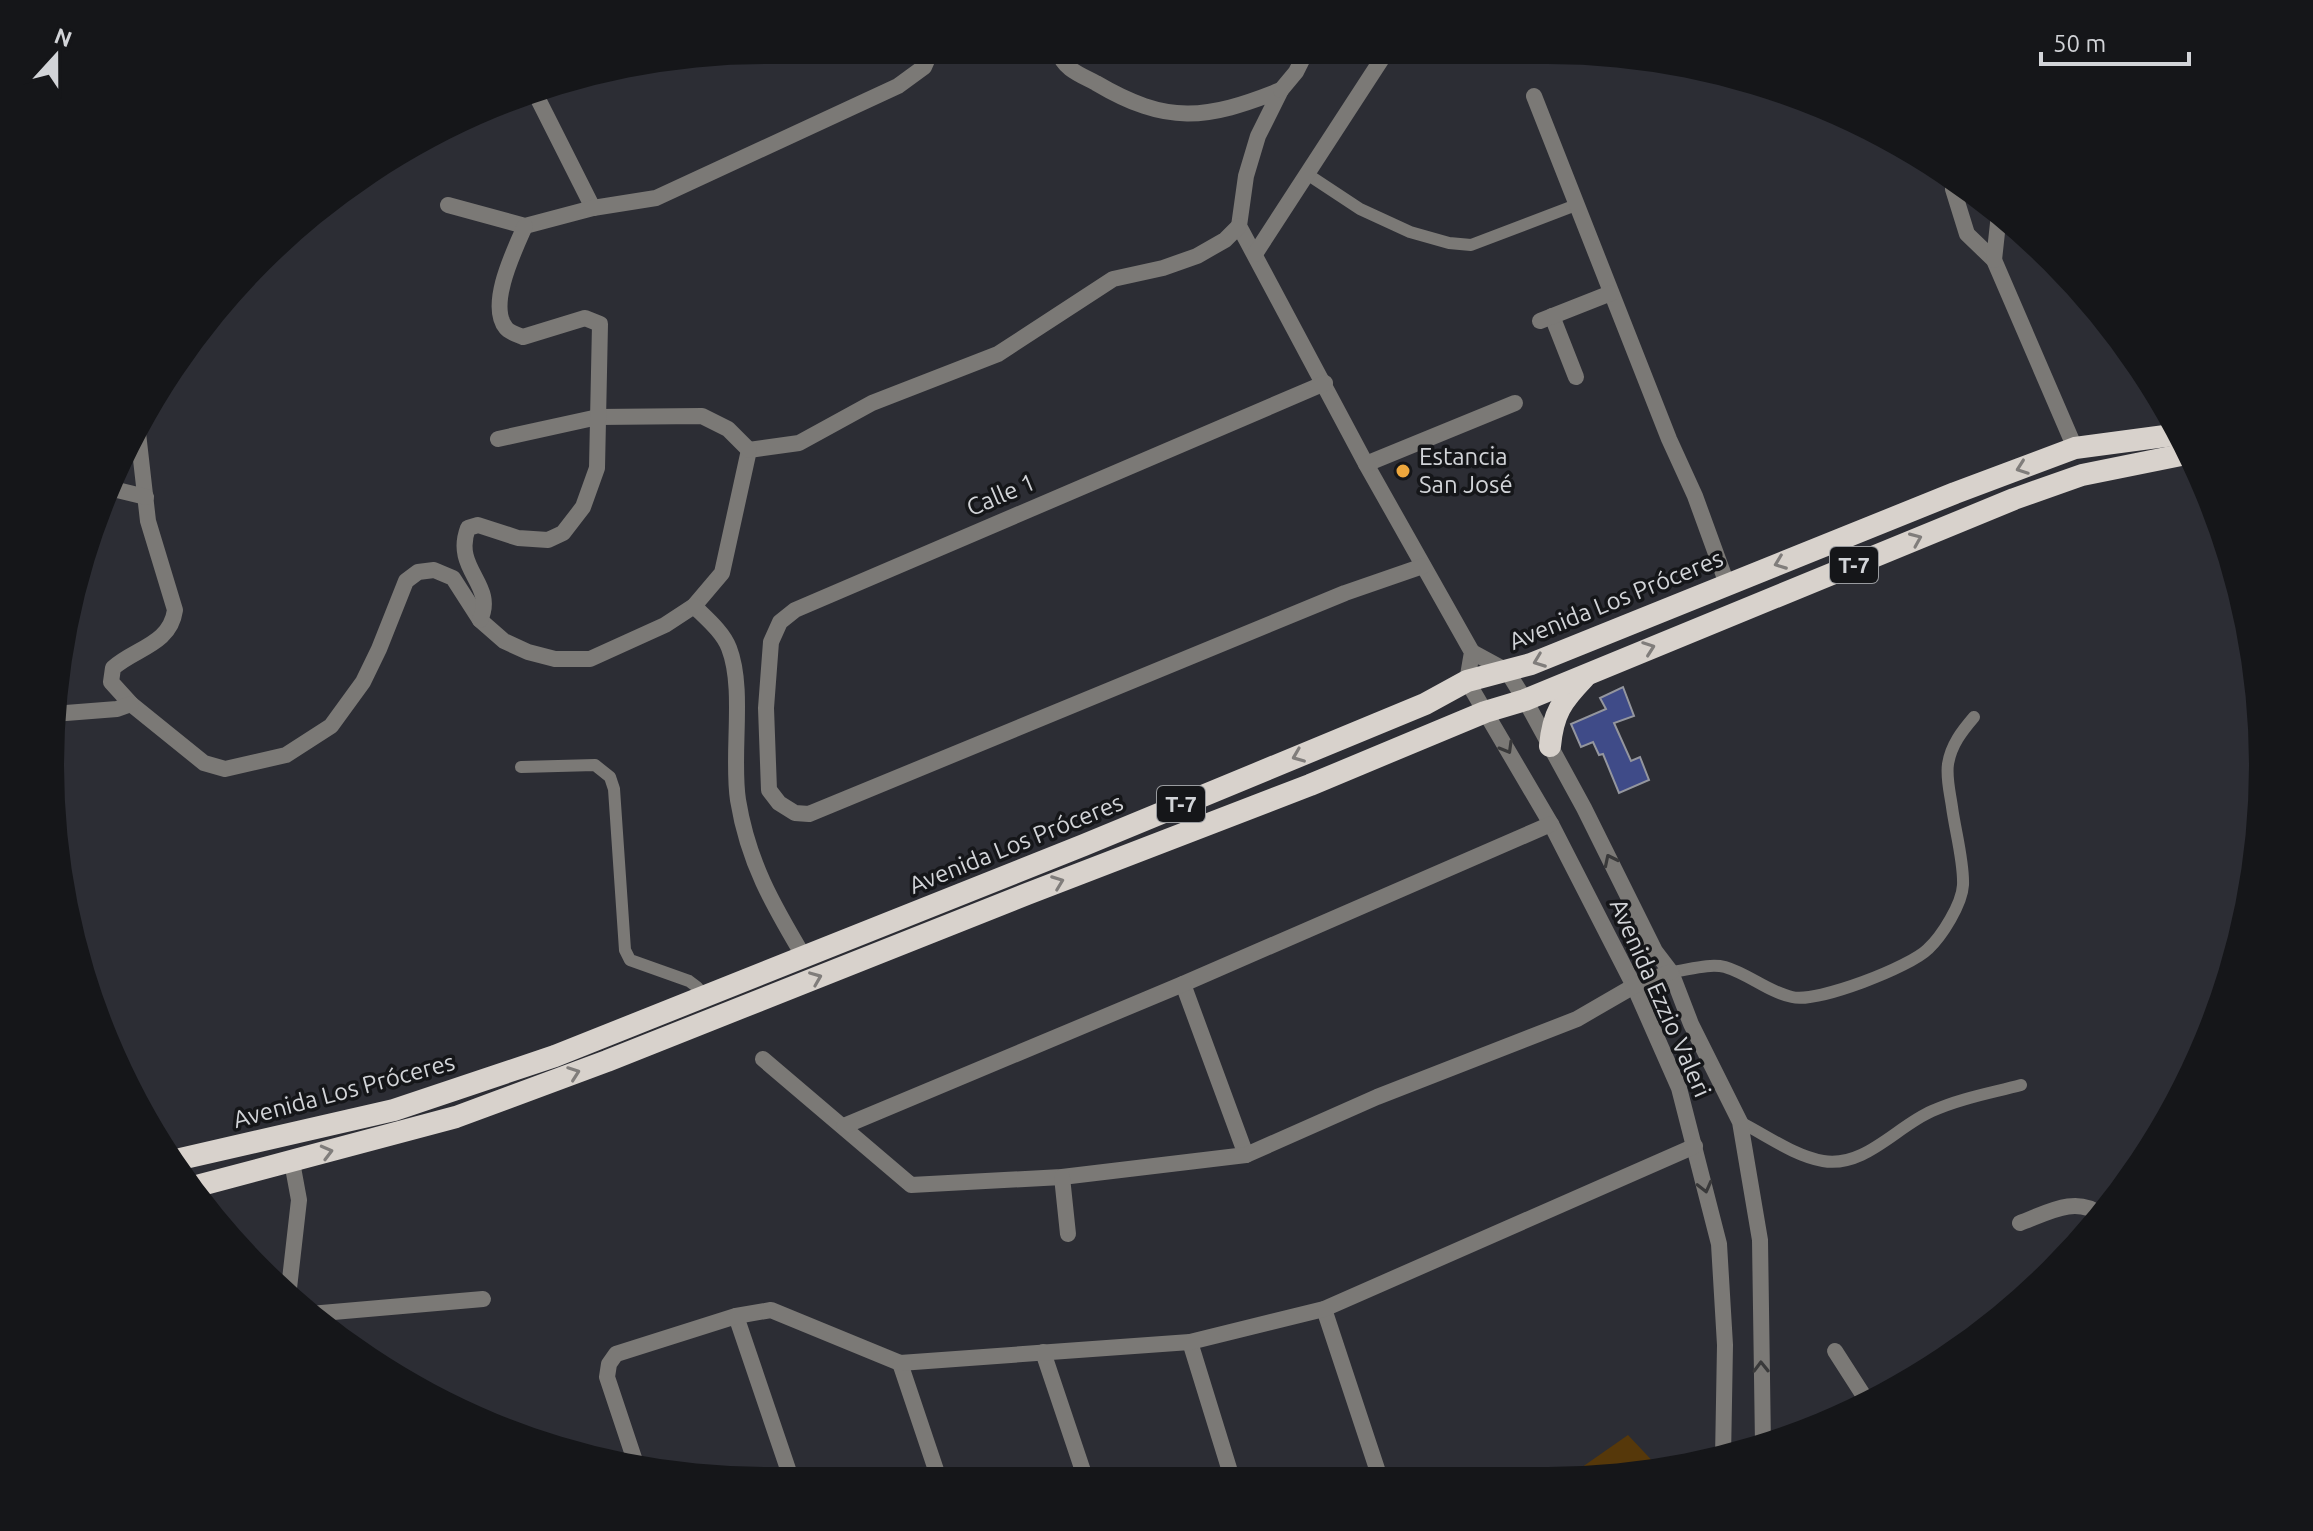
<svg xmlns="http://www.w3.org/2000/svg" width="2313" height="1531" viewBox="0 0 2313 1531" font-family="Ubuntu,sans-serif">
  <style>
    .green { fill: #56380a }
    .building { fill: #3f4b88; stroke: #94969e; stroke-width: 2 }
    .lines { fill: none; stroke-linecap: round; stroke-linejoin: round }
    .service { stroke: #7b7976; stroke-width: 12 }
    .minor { stroke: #7b7976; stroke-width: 16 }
    .trunk { stroke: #d8d2cc; stroke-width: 22 }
    .oneway { stroke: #807d7b }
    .oneway2 { stroke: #39393a }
    .poi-dot { fill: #eea73d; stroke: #151619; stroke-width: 3 }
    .labels { text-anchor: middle; stroke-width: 7; stroke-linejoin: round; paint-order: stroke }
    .shield { fill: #151619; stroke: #999b9f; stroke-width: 2 }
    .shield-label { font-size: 22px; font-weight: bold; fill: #d2d4d8 }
    .poi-label { font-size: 24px; fill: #d2d4d8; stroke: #151619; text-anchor: start }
    .street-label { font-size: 24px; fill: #d2d4d8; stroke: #151619 }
  </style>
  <rect width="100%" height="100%" fill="#2c2d34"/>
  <path class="green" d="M 1628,1435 L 1660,1469 L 1594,1479 L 1565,1479 Z"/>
  <path class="building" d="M 1623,687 L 1634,716 L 1614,723 L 1631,761 L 1640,757 L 1649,780 L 1619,793 L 1603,754 L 1599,755 L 1593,742 L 1581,747 L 1571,724 L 1606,709 L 1600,698 Z"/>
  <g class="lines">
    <g class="service">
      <path d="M 1307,174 L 1360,209 L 1410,232 L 1449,243 L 1471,245 L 1576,205"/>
      <path d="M 521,767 L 595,765 L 610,777 L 614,789 L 625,950 L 630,960 L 689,981 L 697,987 L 704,997"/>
      <path d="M 1671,972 C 1688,970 1709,963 1725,967 C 1749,974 1768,992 1792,997 C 1818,1003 1910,967 1928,949 C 1942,936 1962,904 1963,885 C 1964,862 1955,830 1952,807 C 1950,793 1946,778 1948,764 C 1951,745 1962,731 1974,717"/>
      <path d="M 1740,1122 C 1766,1135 1794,1156 1823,1161 C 1865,1168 1897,1126 1932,1111 C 1961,1098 1991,1093 2021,1085"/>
    </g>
    <g class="minor">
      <path d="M 1059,52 C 1063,69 1081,75 1096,83 C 1167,125 1206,120 1281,90 L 1258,136 L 1246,176 L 1239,226 L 1366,464 L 1472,652 L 1467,681 L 1551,824 L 1634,986 L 1679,1088 L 1719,1244 L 1725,1345 L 1723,1458"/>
      <path d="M 533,89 L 593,208"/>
      <path d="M 1281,90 L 1296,72 L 1305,54"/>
      <path d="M 1534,96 L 1669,439 L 1695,496 L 1727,584"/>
      <path d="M 1954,184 L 1953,189 L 1967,234 L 1994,260 L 2075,448"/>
      <path d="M 448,205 L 525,226 L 593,208 L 656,198 L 898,86 L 924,67 L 931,51"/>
      <path d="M 1255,254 L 1385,54"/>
      <path d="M 1994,260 L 1999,214"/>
      <path d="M 1552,316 L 1576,377"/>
      <path d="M 1540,321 L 1611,293"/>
      <path d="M 1325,383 L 795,610 L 780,622 L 771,642 L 766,708 L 769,790 L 779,803 L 795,813 L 809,814 L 1345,593 L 1423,566"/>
      <path d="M 138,433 L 148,521 L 175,610 C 170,645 135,648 113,668 L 111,682 L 131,704 L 204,763 L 225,769 L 286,755 L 331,726 L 363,682 L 379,649 L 406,581 L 418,572 L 434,570 L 453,578 L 480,620 L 504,641 L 528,652 L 555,659 L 590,659 L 665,625 L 694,606 L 722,573 L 749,450 L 799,443 L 872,403 L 998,354 L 1113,279 L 1163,268 L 1197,256 L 1225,240 L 1239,226"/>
      <path d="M 498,439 L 598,417 L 702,416 L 728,429 L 749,450"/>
      <path d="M 1366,464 L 1515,403"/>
      <path d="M 105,491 L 117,490 L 146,497"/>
      <path d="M 694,606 C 706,618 723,632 729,648 C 745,689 731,754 738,800 C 748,862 773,905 804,957"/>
      <path d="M 480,620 C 497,584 452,570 468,528 L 478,525 L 518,538 L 548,540 L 563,533 L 583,507 L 597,468 L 600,324 L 585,318 L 523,337 C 518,335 509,332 506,328 C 487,305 515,249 525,226"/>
      <path d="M 1472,652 L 1507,671 L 1525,700 L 1584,808 L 1655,951 L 1671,972 L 1691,1024 L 1740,1122 L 1760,1240 L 1763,1445"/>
      <path d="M 53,714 L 117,709 L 131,704"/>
      <path d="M 1183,984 L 1246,1155"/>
      <path d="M 763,1059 L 911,1185 L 1062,1177 L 1246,1155 L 1377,1097 L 1577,1019 L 1634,986 L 1671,972"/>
      <path d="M 844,1126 L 1183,984 L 1551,824"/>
      <path d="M 1062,1177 L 1068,1234"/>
      <path d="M 2020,1223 C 2047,1213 2076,1195 2101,1215"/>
      <path d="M 288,1297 L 299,1200 L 292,1162"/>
      <path d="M 1324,1309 L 1380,1478"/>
      <path d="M 310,1314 L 483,1299"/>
      <path d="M 736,1316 L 790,1475"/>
      <path d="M 1190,1342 L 1232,1478"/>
      <path d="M 1835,1351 L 1869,1404"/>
      <path d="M 1043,1352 L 1085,1477"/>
      <path d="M 900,1363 L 938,1476"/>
      <path d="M 636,1464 L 607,1377 L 609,1364 L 616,1354 L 736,1316 L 771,1310 L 900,1363 L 1190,1342 L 1324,1309 L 1695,1146"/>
    </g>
    <g class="trunk">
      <path d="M 1550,746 C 1553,713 1562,701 1584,678"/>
      <path d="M 176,1160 L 394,1110 L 555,1056 L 1084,845 L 1425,704 L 1467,681 L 1531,664 L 1955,493 L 2075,448 L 2180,434"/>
      <path d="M 197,1186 L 456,1117 L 607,1061 L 1027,894 L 1310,785 L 1485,712 L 1525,700 L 2014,499 L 2082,475 L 2191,453"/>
    </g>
  </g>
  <defs><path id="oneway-chevron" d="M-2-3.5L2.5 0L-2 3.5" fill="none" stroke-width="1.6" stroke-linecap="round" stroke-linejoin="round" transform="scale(2)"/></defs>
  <g class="oneway">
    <use href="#oneway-chevron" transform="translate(2022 468) rotate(160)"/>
    <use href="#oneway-chevron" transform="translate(1916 539) rotate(-23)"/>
    <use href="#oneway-chevron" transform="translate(1780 563) rotate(159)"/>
    <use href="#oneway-chevron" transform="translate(1649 648) rotate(-20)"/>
    <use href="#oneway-chevron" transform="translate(1539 661) rotate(159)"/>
    <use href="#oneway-chevron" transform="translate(1298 756) rotate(158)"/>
    <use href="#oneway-chevron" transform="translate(1058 882) rotate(-21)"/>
    <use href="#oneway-chevron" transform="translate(816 978) rotate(-22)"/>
    <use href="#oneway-chevron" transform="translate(574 1073) rotate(-20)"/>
    <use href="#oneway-chevron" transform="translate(327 1152) rotate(-15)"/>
  </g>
  <g class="oneway2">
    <use href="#oneway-chevron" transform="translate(1507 748) rotate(60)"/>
    <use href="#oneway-chevron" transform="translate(1610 860) rotate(-116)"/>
    <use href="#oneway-chevron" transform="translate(1705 1187) rotate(76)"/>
    <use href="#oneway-chevron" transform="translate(1761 1367) rotate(-91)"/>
  </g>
  <circle class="poi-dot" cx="1403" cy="471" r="8"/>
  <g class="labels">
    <g class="shield">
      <rect x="1830" y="547" width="48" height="36" rx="6"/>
      <rect x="1157" y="786" width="48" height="36" rx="6"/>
    </g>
    <g class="shield-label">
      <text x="1854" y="573">T-7</text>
      <text x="1181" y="812">T-7</text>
    </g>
    <g class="poi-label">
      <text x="1419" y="465">Estancia<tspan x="1419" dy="28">San José</tspan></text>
    </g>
    <g class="street-label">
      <text transform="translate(1001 495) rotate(-23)" y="8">Calle 1</text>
      <text transform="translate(1616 600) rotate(-22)" y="8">Avenida Los Próceres</text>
      <text transform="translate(1016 844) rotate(-22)" y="8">Avenida Los Próceres</text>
      <text transform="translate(1660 998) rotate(66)" y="8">Avenida Ezzio Valeri</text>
      <text transform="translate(344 1091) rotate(-15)" y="8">Avenida Los Próceres</text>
    </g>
  </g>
  <path d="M0 0H2313V1531H0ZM765 64H1548A701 701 0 0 1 2249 765V766A701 701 0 0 1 1548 1467H765A701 701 0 0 1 64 766V765A701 701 0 0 1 765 64Z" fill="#151619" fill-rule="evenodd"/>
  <g transform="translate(56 56) rotate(21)" stroke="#151619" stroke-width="6" paint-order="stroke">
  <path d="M0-6L14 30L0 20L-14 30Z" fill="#d2d4d8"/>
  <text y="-12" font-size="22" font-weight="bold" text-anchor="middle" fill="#d2d4d8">N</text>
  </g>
  <path d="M2041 52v12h148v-12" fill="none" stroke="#d2d4d8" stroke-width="4"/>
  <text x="2053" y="52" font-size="24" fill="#d2d4d8" stroke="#151619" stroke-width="6" paint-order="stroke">50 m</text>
</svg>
